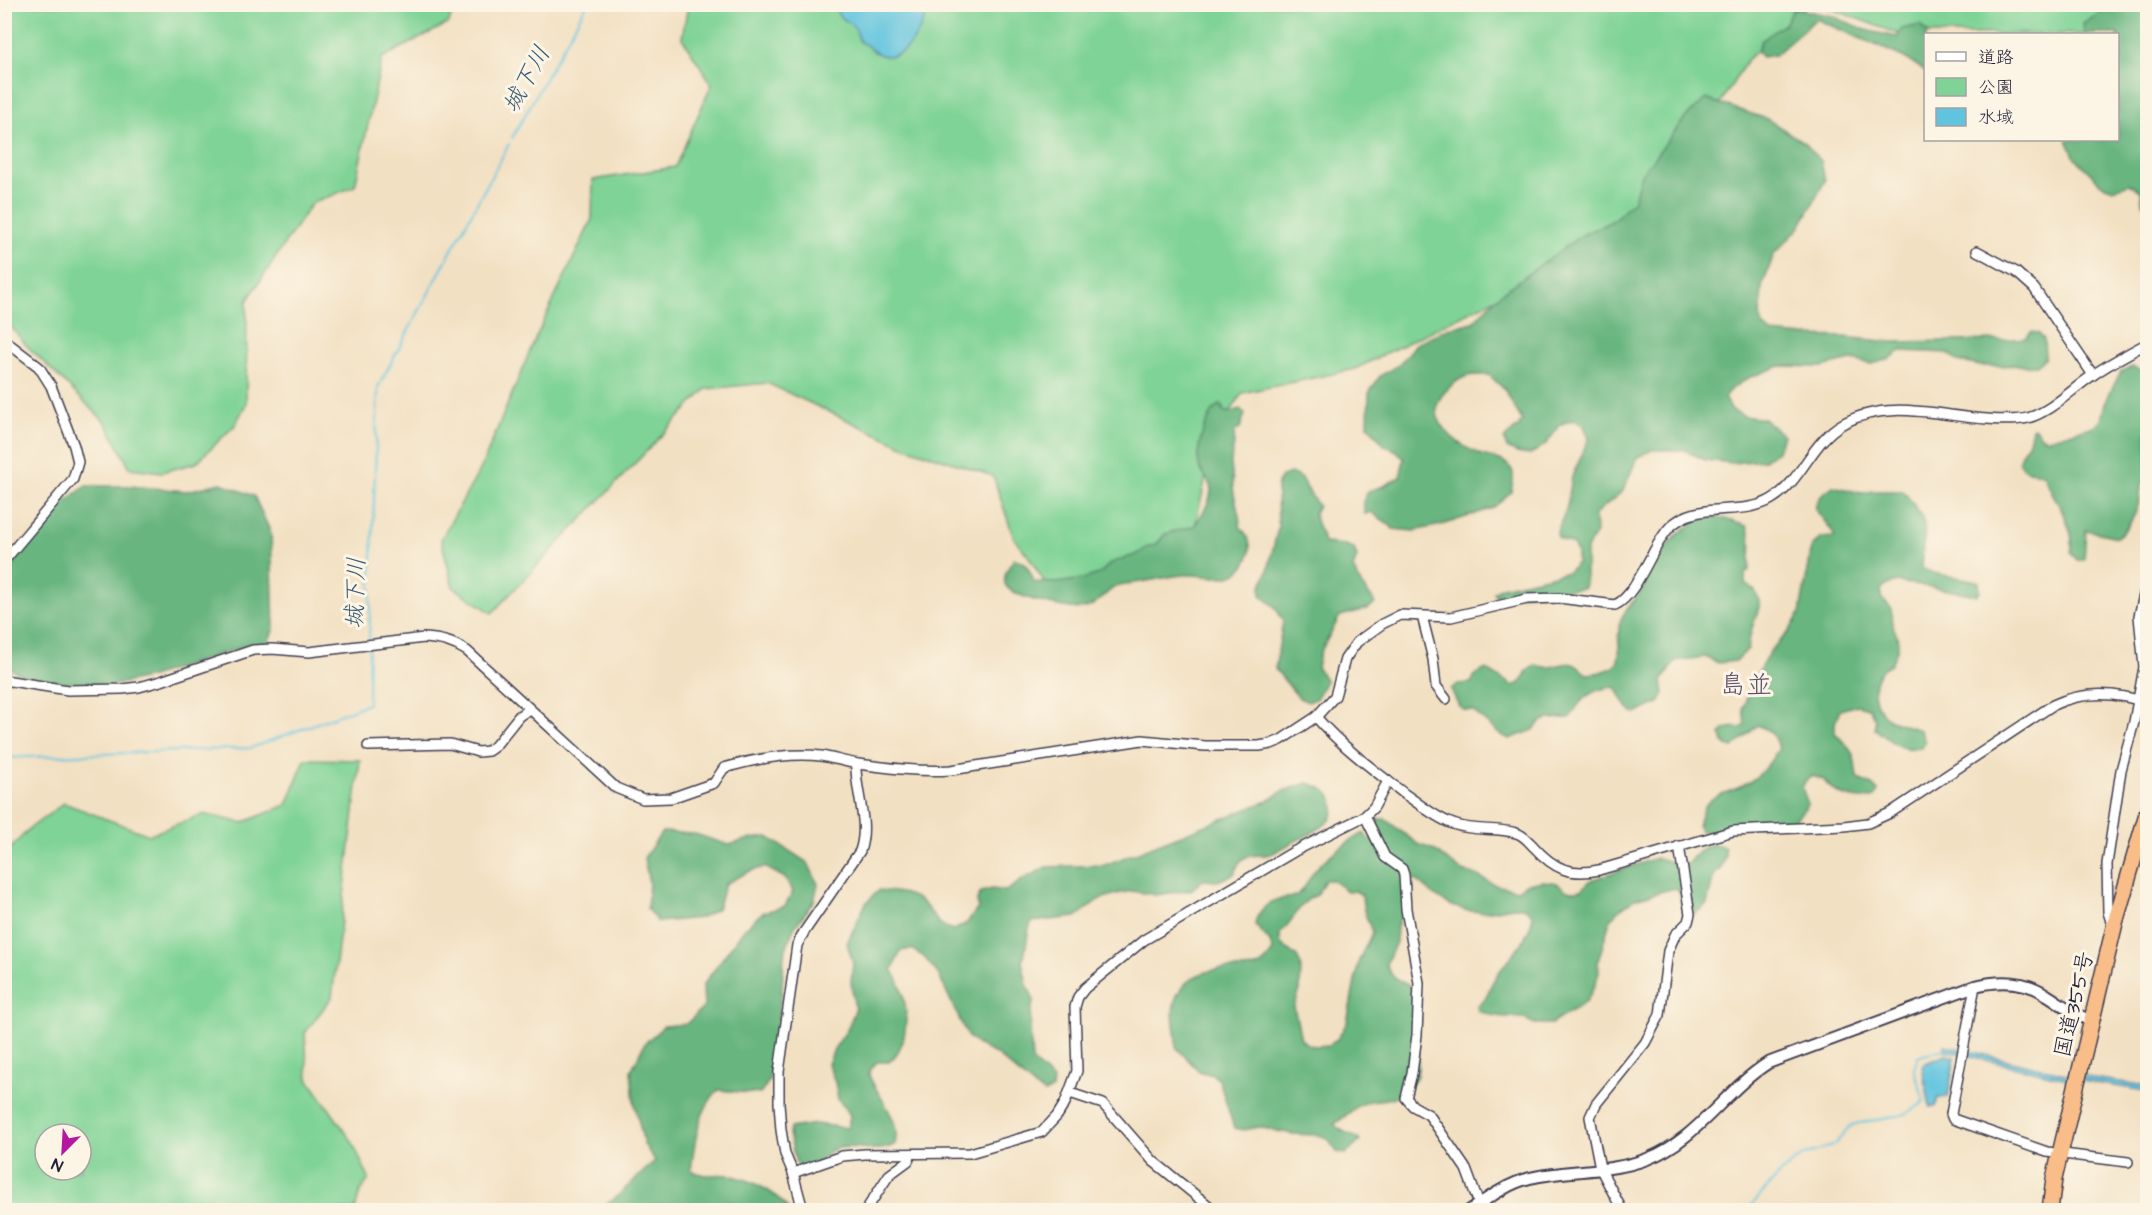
<svg xmlns="http://www.w3.org/2000/svg" width="2152" height="1215" viewBox="0 0 2152 1215" font-family="'Architects Daughter','Klee One',sans-serif">
  <style>
    .green { fill: #7fd396; stroke: #507a68; stroke-width: 1.5; fill-rule: evenodd }
    .forest { fill: #67b57f; stroke: #446c5d; stroke-width: 1.5; fill-rule: evenodd }
    .water { fill: #61c4df; stroke: #42738d; stroke-width: 1.5 }
    .lines { fill: none; stroke-linecap: round; stroke-linejoin: round }
    .stream { stroke: #61c4df; stroke-width: 2 }
    .minor-casing { stroke: #413e4f; stroke-width: 12 }
    .tertiary-casing { stroke: #413e4f; stroke-width: 14 }
    .trunk-casing { stroke: #413e4f; stroke-width: 18 }
    .minor { stroke: #fff; stroke-width: 9 }
    .tertiary { stroke: #fff; stroke-width: 10 }
    .trunk { stroke: #f8bd89; stroke-width: 15 }
    .labels { text-anchor: middle; stroke-width: 6; stroke-linejoin: round; paint-order: stroke }
    .street-label { font-size: 22px; fill: #22223b; stroke: #fcf5e5 }
    .water-label { font-size: 24px; font-style: italic; fill: #385b74; stroke: #fcf5e5 }
    .quarter-label { font-size: 26px; fill: #5e5070; stroke: #fcf5e5 }
  </style>
  <rect width="100%" height="100%" fill="#fcf5e5"/>
  <filter id="ink" filterUnits="userSpaceOnUse"><feTurbulence type="fractalNoise" baseFrequency=".0167" numOctaves="2"/><feDisplacementMap in="SourceGraphic" scale="12" xChannelSelector="R" yChannelSelector="G"/><feConvolveMatrix kernelMatrix="1 2 1 2 8 2 1 2 1" color-interpolation-filters="sRGB"/></filter>
  <filter id="wash" filterUnits="userSpaceOnUse"><feTurbulence type="fractalNoise" baseFrequency=".008" numOctaves="4" result="noise"/><feDisplacementMap in="SourceGraphic" scale="24" xChannelSelector="R" yChannelSelector="G"/><feGaussianBlur stdDeviation="1.35" result="paint"/><feColorMatrix in="noise" values="0 0 0 0 0 0 0 0 0 0 0 0 0 0 0 0 0 1.4 0 .05"/><feComposite in="paint" operator="in"/></filter>
  <g filter="url(#wash)">
    <rect width="100%" height="100%" fill="#f2e0c2"/>
    <g class="green">
      <path d="M 2147,4 L 2148,16 L 2118,34 L 1926,34 L 1917,41 L 1821,5 Z"/>
      <path d="M 4,5 L 454,5 L 449,23 L 382,58 L 355,186 L 311,204 L 247,301 L 246,404 L 235,425 L 196,463 L 162,472 L 130,468 L 106,423 L 26,345 L 5,320 Z"/>
      <path d="M 688,5 L 1808,5 L 1747,60 L 1715,112 L 1602,245 L 1355,369 L 1242,393 L 1214,439 L 1191,546 L 1051,593 L 1029,557 L 1014,538 L 993,476 L 903,446 L 767,383 L 706,389 L 492,613 L 453,587 L 441,539 L 481,468 L 532,346 L 592,219 L 593,180 L 675,167 L 712,84 L 682,38 Z"/>
      <path d="M 305,759 L 360,760 L 332,997 L 305,1033 L 308,1079 L 352,1141 L 369,1179 L 360,1192 L 355,1210 L 5,1210 L 5,854 L 29,829 L 64,803 L 149,835 L 204,814 L 242,823 L 287,805 ZM 45,1134 L 81,1134 L 81,1170 L 45,1170 Z"/>
    </g>
    <g class="forest">
      <path d="M 2114,4 L 2147,5 L 2147,208 L 2142,203 L 2141,191 L 2130,184 L 2113,189 L 2101,184 L 2075,158 L 2067,140 L 2118,140 L 2118,34 L 2084,34 L 2083,24 Z"/>
      <path d="M 1794,8 L 1832,16 L 1869,31 L 1897,37 L 1902,29 L 1920,25 L 1929,34 L 1926,34 L 1925,71 L 1905,58 L 1816,19 L 1775,55 L 1762,57 L 1757,52 L 1761,41 L 1785,24 Z"/>
      <path d="M 1706,99 L 1767,119 L 1805,143 L 1821,161 L 1825,181 L 1800,227 L 1774,254 L 1762,287 L 1760,316 L 1763,326 L 1771,333 L 1805,336 L 1843,337 L 1893,342 L 2005,340 L 2026,338 L 2031,332 L 2038,333 L 2044,339 L 2045,357 L 2038,365 L 1980,366 L 1958,361 L 1948,353 L 1901,351 L 1889,359 L 1872,364 L 1851,360 L 1822,367 L 1780,366 L 1748,378 L 1731,389 L 1725,398 L 1732,410 L 1744,416 L 1764,419 L 1783,435 L 1778,451 L 1764,460 L 1732,463 L 1705,460 L 1684,450 L 1652,450 L 1637,458 L 1623,491 L 1595,514 L 1596,533 L 1586,550 L 1586,576 L 1584,588 L 1497,597 L 1494,592 L 1502,587 L 1568,572 L 1577,563 L 1577,552 L 1573,545 L 1558,538 L 1557,532 L 1567,507 L 1572,477 L 1589,438 L 1583,424 L 1573,420 L 1561,424 L 1546,444 L 1530,455 L 1517,453 L 1507,448 L 1504,439 L 1519,426 L 1522,420 L 1504,389 L 1489,375 C 1468,374 1459,376 1444,393 C 1422,418 1456,444 1479,454 C 1489,458 1500,457 1509,466 C 1516,472 1512,484 1511,492 L 1493,508 L 1445,524 L 1414,531 L 1393,529 C 1387,520 1379,520 1372,512 L 1365,514 L 1363,501 L 1368,491 L 1384,486 L 1400,477 L 1404,459 L 1397,451 L 1385,446 L 1368,425 L 1369,393 L 1380,376 L 1400,364 L 1416,344 L 1447,329 L 1473,322 L 1499,295 L 1582,235 L 1612,221 L 1634,200 L 1641,174 L 1686,117 Z"/>
      <path d="M 2132,367 L 2144,372 L 2147,370 L 2147,478 L 2141,485 C 2141,505 2133,524 2117,537 L 2086,530 L 2084,560 L 2077,560 L 2071,552 C 2078,529 2051,496 2044,475 C 2038,472 2030,472 2025,469 C 2013,460 2023,451 2028,443 C 2030,439 2031,433 2032,428 L 2034,427 L 2042,437 L 2048,439 L 2094,426 L 2101,420 L 2105,403 L 2121,371 Z"/>
      <path d="M 1220,404 L 1225,412 L 1232,412 L 1240,409 L 1245,414 L 1240,428 L 1234,432 C 1236,445 1230,458 1231,465 C 1233,476 1232,488 1235,498 C 1237,508 1240,516 1240,526 C 1249,537 1253,545 1248,559 C 1235,588 1207,573 1183,575 C 1163,577 1144,583 1124,584 C 1109,585 1101,604 1086,608 C 1073,612 1009,597 1005,584 C 1003,574 1009,566 1014,559 C 1026,560 1031,572 1034,582 L 1057,583 L 1083,579 L 1099,574 L 1111,563 L 1138,554 L 1146,548 L 1156,545 L 1165,534 L 1194,526 C 1201,516 1210,503 1211,491 C 1211,482 1204,477 1201,470 C 1192,454 1206,415 1220,404 Z"/>
      <path d="M 1290,473 L 1300,477 L 1318,506 L 1314,514 L 1324,543 L 1346,545 L 1354,548 L 1357,557 L 1353,568 L 1362,586 L 1371,597 L 1375,604 L 1367,609 L 1340,616 L 1320,653 L 1317,667 L 1326,681 L 1316,699 L 1308,702 L 1299,698 L 1275,669 L 1283,621 L 1275,607 L 1261,595 L 1261,586 L 1268,570 L 1278,528 L 1277,486 L 1281,477 Z"/>
      <path d="M 221,483 L 254,496 L 271,533 L 274,628 L 268,643 L 252,644 L 151,677 L 115,685 L 65,683 L 27,677 L 8,668 L 5,658 L 5,587 L 16,560 L 50,513 L 86,486 L 129,486 L 187,491 Z"/>
      <path d="M 1833,486 L 1861,493 L 1874,491 L 1903,491 C 1933,528 1924,523 1921,567 C 1934,577 1962,576 1979,582 L 1980,591 L 1977,595 L 1899,582 L 1889,584 L 1881,590 L 1881,598 L 1891,608 L 1893,626 L 1898,639 L 1898,648 L 1891,664 C 1869,672 1869,706 1889,719 C 1895,723 1912,727 1920,730 L 1925,742 L 1921,748 C 1901,752 1890,741 1875,729 L 1875,720 L 1869,708 L 1857,705 L 1840,710 L 1835,723 L 1835,733 C 1841,740 1852,748 1854,758 C 1856,765 1855,771 1858,779 L 1872,785 L 1878,791 L 1875,797 C 1857,803 1833,795 1823,779 L 1812,776 L 1806,780 L 1802,788 L 1808,804 L 1794,821 L 1758,826 L 1745,823 L 1712,832 L 1700,831 L 1698,826 C 1706,788 1721,799 1748,783 C 1762,774 1771,762 1779,748 L 1771,732 L 1758,725 L 1733,748 L 1723,743 L 1721,735 C 1726,726 1731,727 1741,728 L 1745,725 L 1743,707 L 1756,676 L 1770,651 L 1788,633 L 1800,613 L 1812,546 L 1821,538 L 1835,537 L 1830,528 L 1815,509 C 1817,498 1824,492 1833,486 Z"/>
      <path d="M 1722,518 L 1747,526 C 1754,545 1749,551 1750,569 L 1745,574 L 1745,583 L 1755,591 L 1760,604 L 1751,631 L 1748,649 L 1736,661 L 1718,663 L 1705,657 L 1675,661 L 1662,681 L 1664,693 L 1659,703 L 1636,713 L 1631,712 C 1623,704 1623,695 1614,687 C 1591,689 1581,698 1570,718 C 1556,719 1540,716 1534,730 L 1509,739 L 1498,733 L 1473,711 L 1464,710 L 1459,706 L 1451,689 L 1458,684 L 1471,683 L 1475,675 L 1486,669 L 1513,686 L 1522,682 L 1527,671 L 1536,665 C 1553,672 1564,659 1575,665 C 1579,667 1583,672 1587,674 C 1635,670 1613,649 1620,622 C 1624,609 1634,602 1641,591 C 1656,565 1663,541 1691,525 C 1694,523 1699,520 1703,519 C 1709,518 1716,518 1722,518 Z"/>
      <path d="M 1308,783 C 1320,787 1332,791 1334,805 C 1337,825 1306,835 1292,843 C 1285,846 1278,851 1271,854 C 1263,857 1253,853 1244,858 C 1238,862 1237,867 1234,874 L 1218,881 L 1203,880 L 1191,890 L 1156,895 L 1132,891 L 1116,894 L 1098,900 L 1076,917 L 1032,922 C 1025,931 1029,947 1022,961 L 1027,985 L 1034,1000 C 1028,1016 1031,1043 1032,1061 L 1053,1080 L 1052,1090 L 1044,1093 L 1034,1087 L 997,1055 L 978,1045 L 968,1037 L 938,974 L 923,956 L 911,949 L 901,951 L 892,970 C 909,993 913,1042 889,1062 L 877,1062 L 870,1070 L 869,1075 C 877,1096 902,1120 895,1144 C 876,1156 854,1142 835,1149 C 824,1153 825,1159 818,1164 C 814,1166 809,1168 805,1170 L 796,1163 L 789,1134 L 790,1128 L 816,1124 L 848,1128 L 850,1115 L 838,1099 L 835,1082 L 828,1064 L 834,1049 L 847,1030 L 855,1010 L 851,982 L 853,963 L 847,943 L 866,903 L 879,890 C 892,892 906,892 917,899 C 934,908 930,924 954,930 L 967,923 L 978,908 L 977,900 L 981,892 L 992,889 L 1006,891 L 1025,878 L 1047,867 L 1105,865 L 1265,802 L 1283,791 Z"/>
      <path d="M 1385,819 L 1418,844 L 1434,850 L 1460,870 L 1480,877 L 1495,885 L 1517,890 L 1526,884 L 1543,881 L 1557,883 L 1566,890 L 1574,891 L 1581,890 L 1591,880 L 1656,858 L 1676,863 L 1687,864 C 1698,852 1708,837 1725,848 L 1725,857 L 1721,868 L 1714,875 L 1707,904 L 1695,914 C 1683,909 1679,904 1680,891 L 1674,888 L 1635,899 L 1617,911 L 1610,921 L 1598,961 L 1599,972 L 1595,985 L 1587,1001 L 1551,1024 L 1535,1024 L 1522,1018 L 1495,1016 L 1478,1011 L 1477,1006 C 1490,998 1486,992 1494,980 C 1508,956 1527,945 1533,916 L 1524,907 C 1512,906 1503,909 1491,911 C 1458,915 1439,901 1416,880 L 1410,880 L 1408,885 L 1409,895 L 1397,926 L 1396,942 L 1386,964 C 1390,977 1399,981 1411,986 C 1414,1000 1422,1066 1416,1078 C 1414,1083 1405,1091 1400,1094 C 1389,1102 1376,1098 1364,1103 C 1353,1107 1345,1118 1334,1124 C 1342,1134 1353,1133 1360,1141 L 1346,1154 L 1337,1152 L 1327,1138 L 1319,1135 L 1292,1134 L 1258,1127 L 1244,1130 L 1234,1128 L 1219,1080 L 1213,1075 L 1199,1071 L 1176,1047 C 1177,1032 1170,1016 1175,1001 C 1181,981 1200,971 1221,969 C 1243,967 1260,976 1273,950 L 1269,940 L 1255,925 C 1256,913 1268,902 1279,899 C 1285,897 1291,899 1297,895 C 1306,889 1309,877 1316,869 C 1328,855 1348,842 1364,833 L 1368,839 C 1375,840 1379,840 1382,834 L 1376,823 L 1378,820 ZM 1325,880 L 1332,880 L 1348,892 L 1355,891 L 1362,895 C 1363,914 1367,916 1372,933 L 1359,960 L 1347,1023 L 1338,1038 L 1329,1045 L 1317,1046 L 1308,1045 L 1301,1039 L 1294,1007 L 1300,990 L 1301,965 L 1297,957 L 1280,943 L 1280,933 C 1294,921 1299,901 1317,895 Z"/>
      <path d="M 662,832 L 695,834 L 729,845 L 749,839 L 768,837 L 808,863 L 818,884 L 814,901 L 794,928 L 784,954 L 782,989 L 769,1081 L 760,1094 L 718,1090 C 697,1113 695,1141 691,1170 C 707,1179 712,1173 728,1175 C 751,1179 776,1192 789,1210 L 596,1210 L 613,1200 L 655,1161 L 644,1144 L 634,1102 L 631,1071 L 645,1043 L 664,1026 L 686,1024 L 704,1007 L 703,985 L 744,929 L 762,913 L 785,906 L 793,891 L 785,878 L 765,867 L 750,871 L 725,884 L 717,909 L 701,918 L 658,922 L 647,909 L 649,883 L 644,858 Z"/>
    </g>
    <g class="water">
      <path d="M 834,5 L 921,5 L 919,9 L 925,16 C 919,36 900,67 875,52 C 868,48 869,45 860,42 C 858,37 857,31 854,27 C 845,16 840,23 834,5 Z"/>
      <path d="M 1944,1045 L 2065,1074 L 2147,1086 L 2147,1091 L 2063,1078 L 1944,1050 Z"/>
      <path d="M 1946,1055 L 1955,1057 L 1948,1097 L 1938,1098 L 1935,1107 L 1930,1107 L 1922,1066 L 1923,1064 Z"/>
    </g>
    <g class="lines">
      <g class="stream">
        <path d="M 512,138 L 587,4"/>
        <path d="M 369,641 L 378,387 L 509,144"/>
        <path d="M 4,758 L 251,748 L 368,704 L 369,647"/>
        <path d="M 1746,1210 C 1765,1193 1779,1170 1803,1156 C 1812,1151 1824,1150 1833,1145 C 1842,1140 1844,1127 1856,1124 C 1883,1116 1902,1123 1924,1101 L 1914,1069 L 1918,1057 L 1947,1048"/>
      </g>
    </g>
  </g>
  <g filter="url(#ink)">
    <g class="lines">
      <g class="minor-casing">
        <g id="minor">
          <path d="M 1977,251 L 2016,272 L 2034,288 L 2093,375"/>
          <path d="M 4,340 L 39,367 L 51,386 L 74,446 L 78,462 L 73,479 L 4,561"/>
          <path d="M 1422,616 L 1433,659 L 1436,686 L 1446,699"/>
          <path d="M 4,680 L 68,690 L 122,689 L 139,687 L 161,681 L 253,650 L 272,649 L 309,652 L 424,638 C 441,639 453,642 467,651 L 616,788 L 643,799 L 671,798 L 714,783 L 724,768 C 755,759 789,752 821,756 C 833,758 845,762 858,764 C 888,768 920,772 951,770 L 1142,740 L 1205,746 L 1259,746 L 1271,744 L 1281,740 L 1316,717 L 1335,696 L 1345,659 L 1357,642 L 1382,624 L 1400,615 L 1451,617 L 1527,599 L 1559,598 L 1615,605 C 1637,596 1652,546 1669,528 C 1696,499 1741,518 1772,499 C 1803,480 1811,441 1844,423 C 1888,399 1939,416 1987,419 C 2000,420 2015,421 2028,418 C 2052,411 2072,389 2093,375 C 2110,363 2129,353 2148,343"/>
          <path d="M 1316,717 C 1342,747 1375,771 1406,795 C 1421,805 1436,818 1453,824 C 1473,832 1496,827 1516,833 C 1524,835 1529,842 1534,847 C 1554,869 1570,876 1599,870 L 1733,831 L 1844,826 L 1868,823 L 1890,813 L 2053,705 C 2083,691 2116,692 2148,703"/>
          <path d="M 368,746 L 450,744 L 478,752 L 488,751 L 495,746 L 519,716 L 529,709"/>
          <path d="M 1365,816 L 1385,857 L 1402,869 L 1404,875 L 1406,909 L 1419,983 L 1417,1035 L 1412,1073 L 1406,1098 L 1413,1106 L 1429,1115 L 1466,1169 L 1479,1204"/>
          <path d="M 2115,923 L 2111,921 L 2108,912 L 2107,864 L 2121,770 L 2134,722 L 2144,667 L 2139,616 L 2148,578"/>
          <path d="M 1975,986 L 1951,1114 L 1953,1119 L 2047,1152 L 2128,1162"/>
          <path d="M 1070,1093 L 1103,1104 L 1153,1161 L 1214,1210"/>
          <path d="M 793,1173 L 842,1156 L 865,1154 L 970,1153 L 1042,1132 L 1057,1116 L 1065,1103 L 1077,1071 L 1075,1007 L 1078,997 L 1085,988 L 1144,940 L 1295,851 L 1365,816 L 1374,807 L 1388,781"/>
          <path d="M 803,1210 L 793,1173 L 785,1154 L 781,1130 L 779,1103 L 779,1072 L 797,945 L 804,932 L 860,851 C 870,821 855,794 856,764"/>
          <path d="M 866,1210 L 889,1175 L 908,1161 L 911,1154"/>
          <path d="M 1622,1210 L 1600,1168 L 1590,1117 L 1596,1104 L 1645,1043 L 1654,1026 L 1660,1015 L 1668,951 L 1675,935 L 1688,922 L 1690,914 L 1679,846"/>
        </g>
      </g>
      <g class="tertiary-casing">
        <path id="tertiary" d="M 1470,1210 C 1488,1198 1509,1183 1530,1178 C 1568,1169 1611,1173 1647,1159 C 1697,1140 1724,1091 1768,1063 L 1975,986 C 2000,980 2025,980 2047,995 C 2062,1004 2075,1016 2092,1021"/>
      </g>
      <g class="trunk-casing">
        <path id="trunk" d="M 2050,1210 L 2054,1179 L 2115,923 L 2148,810"/>
      </g>
      <use href="#minor" class="minor"/>
      <use href="#tertiary" class="tertiary"/>
      <use href="#trunk" class="trunk"/>
    </g>
  </g>
  <g class="labels">
    <g class="street-label">
      <text transform="translate(2073 1004) rotate(-77)" y="8">国道355号</text>
    </g>
    <g class="water-label">
      <text transform="translate(526 79) rotate(-61)" y="8">城下川</text>
      <text transform="translate(355 593) rotate(-88)" y="8">城下川</text>
    </g>
    <g class="quarter-label">
      <text x="1746" y="693">島並</text>
    </g>
  </g>
  <rect width="2152" height="1215" fill="none" stroke="#fcf5e5" stroke-width="24"/>
  <rect x="1924" y="33" width="195" height="108" fill="#fcf5e5" stroke="#a5a1a1" stroke-width="1.5"/>
  <rect x="1936" y="52" width="30" height="9" fill="#ffffff" stroke="#a5a1a1" stroke-width="1.5"/>
  <text x="1978" y="63" font-size="18" fill="#22223b">道路</text>
  <rect x="1936" y="78" width="30" height="18" fill="#7fd396" stroke="#a5a1a1" stroke-width="1.5"/>
  <text x="1978" y="93" font-size="18" fill="#22223b">公園</text>
  <rect x="1936" y="108" width="30" height="18" fill="#61c4df" stroke="#a5a1a1" stroke-width="1.5"/>
  <text x="1978" y="123" font-size="18" fill="#22223b">水域</text>
  <g transform="translate(63 1152) rotate(204)"><circle r="28" fill="#fcf5e5" stroke="#a5a1a1" stroke-width="1.5"/>
  <path d="M0-4.5L10 22L0 15L-10 22Z" fill="#b5179e"/>
  <text y="-9" font-size="16" font-weight="bold" text-anchor="middle" fill="#22223b">N</text>
  </g>
</svg>
